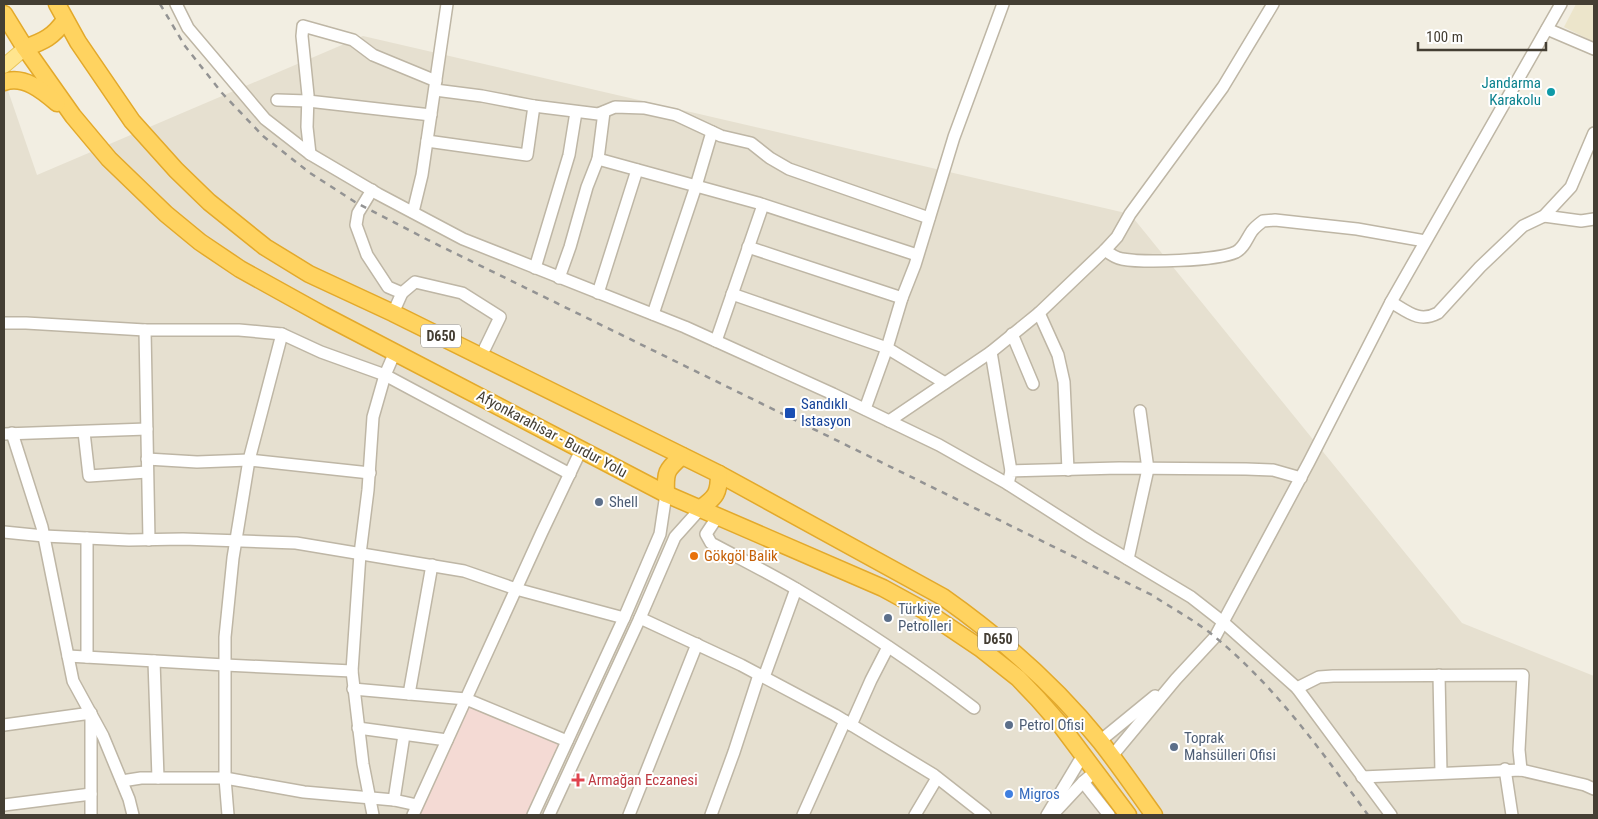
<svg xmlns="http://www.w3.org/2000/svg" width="1598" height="819" viewBox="0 0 1598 819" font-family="'Roboto Condensed',sans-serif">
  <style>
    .residential { fill: #e6e0d0 }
    .education { fill: #ece5cb }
    .medical { fill: #f4dad4 }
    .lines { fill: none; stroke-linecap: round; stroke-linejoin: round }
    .minor-casing { stroke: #beb6a5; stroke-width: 14 }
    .major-casing { stroke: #e8c55a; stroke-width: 16 }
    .highway-casing { stroke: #e3a92b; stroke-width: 19 }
    .minor { stroke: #fff; stroke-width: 11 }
    .major { stroke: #ffe58e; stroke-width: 14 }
    .highway { stroke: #ffd360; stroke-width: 16 }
    .rail { stroke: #939393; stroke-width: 2.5; stroke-dasharray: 6 6; stroke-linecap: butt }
    .culture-dot { fill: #0f9aa8; stroke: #fff; stroke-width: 2 }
    .transit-dot { fill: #1a4fb4; stroke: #fff; stroke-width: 2 }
    .service-dot { fill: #5c6f8a; stroke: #fff; stroke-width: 2 }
    .food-dot { fill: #e8710a; stroke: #fff; stroke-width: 2 }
    .health-dot { fill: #e0444e; stroke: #fff; stroke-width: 2 }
    .shop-dot { fill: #3f7fe0; stroke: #fff; stroke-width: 2 }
    .labels { text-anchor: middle; stroke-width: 4; stroke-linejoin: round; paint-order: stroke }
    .shield { fill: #fff; stroke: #7c7870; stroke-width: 1 }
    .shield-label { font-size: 14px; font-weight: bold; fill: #443e33 }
    .culture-label { font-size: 15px; fill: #0d838f; stroke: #fff; text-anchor: end }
    .transit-label { font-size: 15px; fill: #164399; stroke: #fff; text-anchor: start }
    .street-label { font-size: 15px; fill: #443e33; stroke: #fff }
    .service-label { font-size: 15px; fill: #4e5e75; stroke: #fff; text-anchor: start }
    .food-label { font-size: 15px; fill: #c56008; stroke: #fff; text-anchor: start }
    .health-label { font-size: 15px; fill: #be3a42; stroke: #fff; text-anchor: start }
    .shop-label { font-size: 15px; fill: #366cbe; stroke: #fff; text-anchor: start }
  </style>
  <rect width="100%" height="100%" fill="#f2eee2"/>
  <path class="residential" d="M 363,36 L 1130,214 L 1462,623 L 1594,676 L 1594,815 L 4,815 L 4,79 L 37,175 Z"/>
  <path class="education" d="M 1576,4 L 1594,4 L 1594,42 L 1564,27 Z"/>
  <path class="medical" d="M 466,699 L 567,741 L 533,815 L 415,815 Z"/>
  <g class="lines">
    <g class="minor-casing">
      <g id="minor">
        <path d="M 176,4 L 188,28 L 265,119 L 310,154 L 378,194 L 463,239 L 685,327 L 833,394 L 939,445 L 1008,484 L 1091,537 L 1191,597 L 1223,622 L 1297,688 L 1391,815"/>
        <path d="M 1547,29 L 1594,49"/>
        <path d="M 435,90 L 482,96 L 534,106 L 598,114 L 615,107 L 644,108 L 676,115 L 721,136 L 751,143 L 770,158 L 789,169 L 929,218"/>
        <path d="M 277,100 L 308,101 L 431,115"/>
        <path d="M 427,141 L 527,155 L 534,106"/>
        <path d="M 310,154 L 307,127 L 308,95 L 302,36 L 303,26 L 353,40 L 373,55 L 436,81"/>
        <path d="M 598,159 L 758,203 L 917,255"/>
        <path d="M 372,190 L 358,213 L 356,225 L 367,255 L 388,287 L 402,293"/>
        <path d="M 413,212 L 422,175 L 447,4"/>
        <path d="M 1544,216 L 1581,221 L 1594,219"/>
        <path d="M 748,247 L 902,298"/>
        <path d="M 1105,250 C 1110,254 1115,258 1122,259 C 1144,263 1216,261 1236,252 C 1244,248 1247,238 1252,231 C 1255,227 1259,224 1263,221 L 1275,220 L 1357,229 L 1425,241"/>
        <path d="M 535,268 L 569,155 L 576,112"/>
        <path d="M 559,278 L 570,247 L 587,187 L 598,159 L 604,112"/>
        <path d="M 598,293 L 637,170"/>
        <path d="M 732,294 L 887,348 L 945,383"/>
        <path d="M 1391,302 C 1408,312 1419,323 1438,313 L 1480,267 L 1523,226 L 1544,216 L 1571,187 L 1594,133"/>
        <path d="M 393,313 L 402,293 L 415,282 L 462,293 L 500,317 L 485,348"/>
        <path d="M 1039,313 L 1058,355 L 1064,382 L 1068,470"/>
        <path d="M 653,314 L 696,186 L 712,132"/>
        <path d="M 4,323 L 26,323 L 145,330 L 239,330 L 282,334 L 321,352 L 385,375 L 570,474"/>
        <path d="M 145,330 L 149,540"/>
        <path d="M 1012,334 L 1033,384"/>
        <path d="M 716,341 L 763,205"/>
        <path d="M 991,352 L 1011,471"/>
        <path d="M 865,409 L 887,348 L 902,298 L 915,265 L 954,137 L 1003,4"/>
        <path d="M 889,421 L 991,352 L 1039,313 L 1105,250 L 1117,237 L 1130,214 L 1223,87 L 1273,4"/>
        <path d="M 84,432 L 89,476 L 147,472"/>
        <path d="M 12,433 L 42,527 L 73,681 L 103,736 L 129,799 L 133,815"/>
        <path d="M 4,434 L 147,429"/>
        <path d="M 147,459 L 197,462 L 249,460 L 370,473"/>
        <path d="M 1008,484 L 1011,471 L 1119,468 L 1246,469 L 1273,470 L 1301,478"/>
        <path d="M 718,516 L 706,534 L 711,543 C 739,558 769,573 798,590 C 859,626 918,665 974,708"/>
        <path d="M 4,532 L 44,536 L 129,540 L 183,539 L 296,543 L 464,571 L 516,589 L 624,618"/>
        <path d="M 1128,559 L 1148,469 L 1140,411"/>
        <path d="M 640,618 L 741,665 L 835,715 L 934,775 L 985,815"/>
        <path d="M 68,656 L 225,665 L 352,671"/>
        <path d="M 87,657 L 87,538"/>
        <path d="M 154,661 L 158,778"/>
        <path d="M 1439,675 L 1441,773"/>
        <path d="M 764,677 L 796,589"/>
        <path d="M 1297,688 L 1319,677 L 1333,676 L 1523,675 L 1519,750 L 1521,770"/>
        <path d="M 353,689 L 466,699 L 567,741"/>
        <path d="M 409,694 L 432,565"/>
        <path d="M 4,725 L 91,713 L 91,815"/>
        <path d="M 851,725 L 871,680 L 888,647"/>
        <path d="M 358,728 L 447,740"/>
        <path d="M 1100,741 L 1155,696"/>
        <path d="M 1112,756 L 1176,679 L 1215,637 L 1309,462 L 1391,302 L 1561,4"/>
        <path d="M 1505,769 L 1512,815"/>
        <path d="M 1362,777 L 1521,770 L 1585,785 L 1594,789"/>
        <path d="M 122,781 L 141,778 L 225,778 L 304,792 L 394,800 L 417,805"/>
        <path d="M 1083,782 L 1109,815"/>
        <path d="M 394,800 L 404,735"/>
        <path d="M 4,805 L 91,794"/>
        <path d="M 1055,812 L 1083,782 L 1096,771"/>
        <path d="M 228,815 L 225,778 L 225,637 L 233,558 L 249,460 L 282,334"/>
        <path d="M 373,815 L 363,764 L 352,671 L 360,554 L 368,490 L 373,417 L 385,375 L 395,352"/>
        <path d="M 413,815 L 542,532 L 581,450"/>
        <path d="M 533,815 L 624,618 L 660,534 L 666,494"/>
        <path d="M 549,815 L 640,618 L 675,537 L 701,508"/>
        <path d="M 629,815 L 697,644"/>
        <path d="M 711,815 L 734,752 L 759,675"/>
        <path d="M 803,815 L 845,721"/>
        <path d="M 915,815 L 937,778"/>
        <path d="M 1047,815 L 1083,755"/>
      </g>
    </g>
    <g class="major-casing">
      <path id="major" d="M 4,66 L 25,48"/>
    </g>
    <g class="highway-casing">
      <g id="highway">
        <path d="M 57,4 L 78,42 L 132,121 L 176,170 L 209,202 L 265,247 L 309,274 L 393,313 L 719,474 L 943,597 C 1001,638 1055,685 1100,741 C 1119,765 1136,790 1154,815"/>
        <path d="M 4,14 L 25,48 L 73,116 L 109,159 L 166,214 L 200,242 L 240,269 L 323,315 L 666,494 L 883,588 L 925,611 L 980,648 L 1018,678 L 1038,699 L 1059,723 L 1128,815"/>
        <path d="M 25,48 C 44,41 53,37 65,20"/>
        <path d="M 4,82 C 24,75 43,91 57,103"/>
        <path d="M 666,494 C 665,472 666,470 682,456"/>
        <path d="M 701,508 C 716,497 719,493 719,474"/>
      </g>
    </g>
    <use href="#minor" class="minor"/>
    <use href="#major" class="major"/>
    <use href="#highway" class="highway"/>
    <path class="rail" d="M 160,4 L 185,46 L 222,93 L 263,136 L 310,173 L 355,202 L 428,240 L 1152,595 C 1173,609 1196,621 1215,637 C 1276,687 1322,752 1368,815"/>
  </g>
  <circle class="culture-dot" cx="1551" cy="92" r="5"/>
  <rect class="transit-dot" x="784" y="407" width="12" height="12" rx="2.5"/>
  <g class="service-dot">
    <circle cx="599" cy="502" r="5"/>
    <circle cx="888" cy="618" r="5"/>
    <circle cx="1009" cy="725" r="5"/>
    <circle cx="1174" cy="747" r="5"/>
  </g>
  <circle class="food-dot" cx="694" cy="556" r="5"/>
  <path class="health-dot" d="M575.5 772.5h5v5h5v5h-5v5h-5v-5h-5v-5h5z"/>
  <circle class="shop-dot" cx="1009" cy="794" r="5"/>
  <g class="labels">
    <g class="shield">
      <rect x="421" y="324.5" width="40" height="23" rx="4"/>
      <rect x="978" y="627.5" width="40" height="23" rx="4"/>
    </g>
    <g class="shield-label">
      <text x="441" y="341">D650</text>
      <text x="998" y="644">D650</text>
    </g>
    <g class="culture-label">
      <text x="1541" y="88">Jandarma<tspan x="1541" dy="17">Karakolu</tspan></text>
    </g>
    <g class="transit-label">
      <text x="801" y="409">Sandıklı<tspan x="801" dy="17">Istasyon</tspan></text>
    </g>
    <g class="street-label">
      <text transform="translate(552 434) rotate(28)" y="5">Afyonkarahisar - Burdur Yolu</text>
    </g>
    <g class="service-label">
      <text x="609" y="507">Shell</text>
      <text x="898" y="614">Türkiye<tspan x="898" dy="17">Petrolleri</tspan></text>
      <text x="1019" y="730">Petrol Ofisi</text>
      <text x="1184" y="743">Toprak<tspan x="1184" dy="17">Mahsülleri Ofisi</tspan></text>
    </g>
    <g class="food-label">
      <text x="704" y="561">Gökgöl Balik</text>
    </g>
    <g class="health-label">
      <text x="588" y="785">Armağan Eczanesi</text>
    </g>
    <g class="shop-label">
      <text x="1019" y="799">Migros</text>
    </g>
  </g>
  <rect width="1598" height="819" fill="none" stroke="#443e33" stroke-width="10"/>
  <path d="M1418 42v8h128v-8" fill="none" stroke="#443e33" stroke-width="2.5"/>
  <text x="1426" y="42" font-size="15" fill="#443e33" stroke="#ffffff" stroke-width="4" paint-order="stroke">100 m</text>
</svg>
